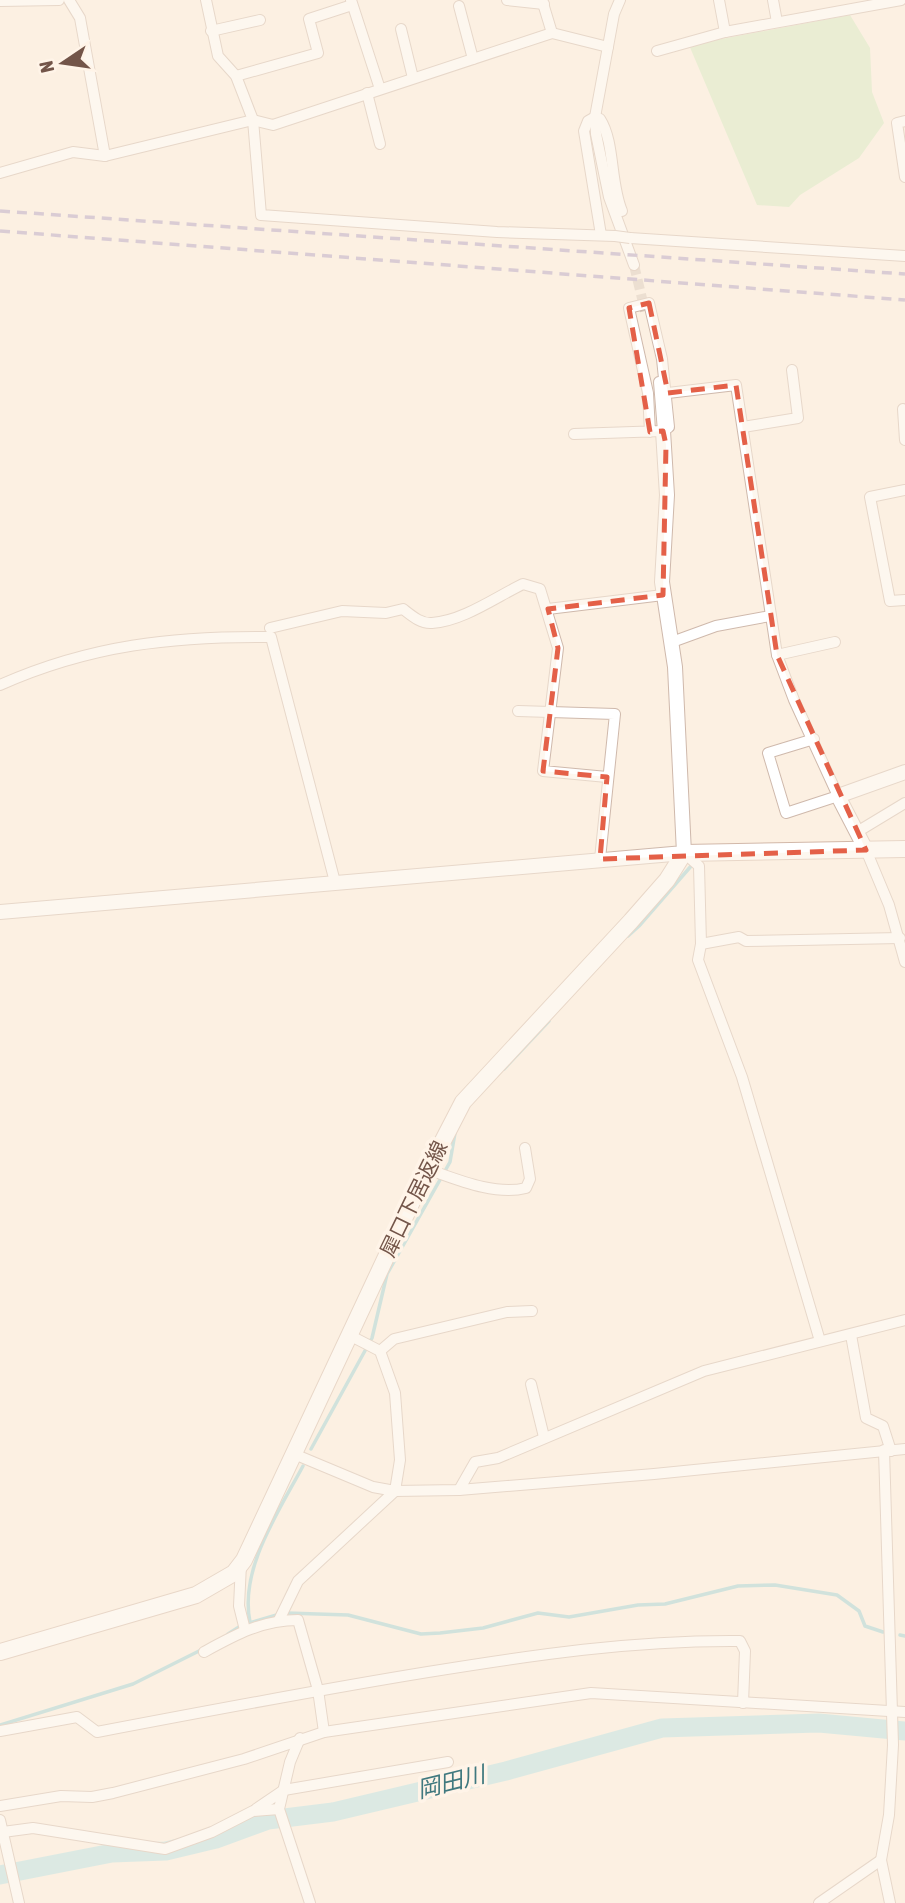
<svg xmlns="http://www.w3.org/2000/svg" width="905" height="1903" viewBox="0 0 905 1903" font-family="'Asap Condensed','Noto Sans JP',sans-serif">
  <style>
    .green { fill: #d4e9c1 }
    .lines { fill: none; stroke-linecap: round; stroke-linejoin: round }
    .stream { stroke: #9dd1d6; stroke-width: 3.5 }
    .river { stroke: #b7e1e5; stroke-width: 19 }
    .minor-tunnel { stroke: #dac9bc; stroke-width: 10; stroke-dasharray: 10 5; stroke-linecap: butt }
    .minor-casing { stroke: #cfb9ac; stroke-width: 12 }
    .tertiary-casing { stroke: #cfb9ac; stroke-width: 16 }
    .secondary-casing { stroke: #d2b8a9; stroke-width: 18 }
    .minor { stroke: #fff; stroke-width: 10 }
    .tertiary { stroke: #fff; stroke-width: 14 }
    .secondary { stroke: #fff; stroke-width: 16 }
    .rail { stroke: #b2a1c4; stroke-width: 3.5; stroke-dasharray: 10 7; stroke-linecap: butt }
    .minor-bridge-casing { stroke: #cfb9ac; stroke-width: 12; stroke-linecap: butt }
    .minor-bridge { stroke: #fff; stroke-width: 10 }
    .marked { fill: none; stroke: #e46048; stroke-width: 5; stroke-dasharray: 14 9; stroke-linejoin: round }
    .labels { text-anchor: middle; stroke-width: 7; stroke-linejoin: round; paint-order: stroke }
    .street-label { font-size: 21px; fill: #735549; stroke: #fff4e8 }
    .water-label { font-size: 23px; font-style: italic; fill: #40797f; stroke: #fff4e8 }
  </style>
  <rect width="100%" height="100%" fill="#fcf0e2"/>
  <path class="green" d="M 850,15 L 870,48 L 872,92 L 884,123 L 859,158 L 800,195 L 789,207 L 757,205 L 689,45 Z"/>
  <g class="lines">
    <g class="stream">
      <path d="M 628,936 L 639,926 L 692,865"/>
      <path d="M 504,1069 L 549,1021"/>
      <path d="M 311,1449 L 372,1338 L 387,1274 L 450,1162 L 455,1133"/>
      <path d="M 287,1613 L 348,1615 L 421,1634 L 440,1633 L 483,1628 L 538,1613 L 569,1617 L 638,1605 L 665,1604 L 738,1586 L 775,1585 L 837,1595 L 859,1611 L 865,1626 L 883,1632"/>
      <path d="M 250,1622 C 239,1569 279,1511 303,1466"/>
      <path d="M 228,1634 L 242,1625 L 280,1614"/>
      <path d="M 900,1635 L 905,1636"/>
      <path d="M 0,1725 L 133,1684 L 201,1650"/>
    </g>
    <path class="river" d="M 0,1875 L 112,1853 L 166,1851 L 216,1839 L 268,1820 L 333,1812 L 506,1771 L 662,1728 L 819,1723 L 905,1731"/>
    <path class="minor-tunnel" d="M 634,265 L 645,311"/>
    <g class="minor-casing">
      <g id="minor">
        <path d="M 69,0 L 80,18 L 105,156"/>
        <path d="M 206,0 L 218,56 L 236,76 L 253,120 L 261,215 L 497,232 L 615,236"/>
        <path d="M 351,0 L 380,89"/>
        <path d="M 507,0 L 544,4"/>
        <path d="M 542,0 L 552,33"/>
        <path d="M 620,0 L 614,14 L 595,117 L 596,134 L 609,197 L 634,265"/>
        <path d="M 719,0 L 725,32"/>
        <path d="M 773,0 L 777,22"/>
        <path d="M 0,1 L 59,0"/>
        <path d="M 459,6 L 473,59"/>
        <path d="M 401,29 L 413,78"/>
        <path d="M 211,31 L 260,20"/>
        <path d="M 657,51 L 725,32 L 901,0"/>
        <path d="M 236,76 L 318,53 L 309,19 L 352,5"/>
        <path d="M 367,93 L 380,144"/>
        <path d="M 905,121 L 897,123 L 905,177"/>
        <path d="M 0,173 L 73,152 L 105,156 L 253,120 L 273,125 L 552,33 L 608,47"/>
        <path d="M 601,235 L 584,131 L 588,121 L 595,117 L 600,119 C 615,142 610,183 622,211"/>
        <path d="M 630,238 L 905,256"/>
        <path d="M 659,382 L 663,431"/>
        <path d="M 668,393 L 736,385 L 777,655 L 794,700 L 838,796 L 786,813 L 768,753 L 814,739"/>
        <path d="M 903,409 L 905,440"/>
        <path d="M 743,427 L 798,418 L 792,370"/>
        <path d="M 574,434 L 663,431 L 669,427 L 662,359 L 649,303 L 629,308 L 648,393 L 650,432"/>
        <path d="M 905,490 L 870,497 L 890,601 L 905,600"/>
        <path d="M 548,609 L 663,595"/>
        <path d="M 270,628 L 342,611 L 386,613 L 403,609 C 412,616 421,624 432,623 C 463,621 496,597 523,584 L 540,589 L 558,648 L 543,771 L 607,777"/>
        <path d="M 672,642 L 716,626 L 770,616"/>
        <path d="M 777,655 L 835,642"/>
        <path d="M 0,685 C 90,645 173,636 271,637 L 335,882"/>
        <path d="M 518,711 L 615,714 L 600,859"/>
        <path d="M 857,832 L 905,803"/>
        <path d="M 866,850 L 889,905 L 905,962"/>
        <path d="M 684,853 L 699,866 L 701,944 L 698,960 L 742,1077 L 820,1341"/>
        <path d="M 701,944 L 739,937 L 746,941 L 900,938"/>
        <path d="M 427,1169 C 456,1179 495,1196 526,1188 L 530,1179 L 525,1148"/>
        <path d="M 851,1335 L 866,1418 L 883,1426 L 891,1451"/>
        <path d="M 380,1351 L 394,1339 L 507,1312 L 532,1311"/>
        <path d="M 531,1384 L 544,1437"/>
        <path d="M 884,1450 L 893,1745 L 889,1815 L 881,1860 L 890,1903"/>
        <path d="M 294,1454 L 373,1487 L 395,1491 L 459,1490 L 654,1474 L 905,1449"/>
        <path d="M 459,1490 L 475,1462 L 498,1458 L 704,1371 L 905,1320"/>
        <path d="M 241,1564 L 239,1606 L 245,1630"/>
        <path d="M 279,1620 L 298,1581 L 395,1491 L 400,1460 L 395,1393 L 380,1351 L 349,1335"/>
        <path d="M 204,1652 C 235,1635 262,1620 298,1620 L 318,1690 L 324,1732"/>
        <path d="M 0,1731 L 77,1717 L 97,1732 C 207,1711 317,1690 428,1672 C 533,1655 633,1640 740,1641 L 745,1651 L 743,1703"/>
        <path d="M 300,1738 L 290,1762 L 279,1809 L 310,1903"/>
        <path d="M 0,1806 L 61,1796 L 92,1797 L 113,1793 L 244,1759 L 324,1732 L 591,1693 L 905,1712"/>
        <path d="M 256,1809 L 284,1790 L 448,1762"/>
        <path d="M 0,1820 L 19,1903"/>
        <path d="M 3,1832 L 33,1828 L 165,1849 L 212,1832 L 253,1811 L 279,1809"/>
        <path d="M 819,1903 L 881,1860"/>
      </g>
    </g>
    <g class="tertiary-casing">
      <g id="tertiary">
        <path d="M 866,850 L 838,796 L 905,772"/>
        <path d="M 0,912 L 684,853 L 675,667 L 662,582 L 667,495 L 663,431"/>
      </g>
    </g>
    <g class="secondary-casing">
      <path id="secondary" d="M 0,1652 L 196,1595 L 234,1573 L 244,1560 L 417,1191 L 463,1102 L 631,921 L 667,880 L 684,853 L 905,849"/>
    </g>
    <use href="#minor" class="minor"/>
    <use href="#tertiary" class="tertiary"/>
    <use href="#secondary" class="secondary"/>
    <g class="rail">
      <path d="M 0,211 L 905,274"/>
      <path d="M 0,231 L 905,300"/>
    </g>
    <g class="minor-bridge-casing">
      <path id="minor-bridge" d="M 615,236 L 630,238"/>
    </g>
    <use href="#minor-bridge" class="minor-bridge"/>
  </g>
  <path d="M0 0H905V1903H0ZM 649,303 L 668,393 L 736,385 L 777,655 L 866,850 L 600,859 L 607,777 L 543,771 L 558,648 L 548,609 L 663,595 L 666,445 L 663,431 L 650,432 L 629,308 Z" fill="#fcf0e2" fill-opacity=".55" fill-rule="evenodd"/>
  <path class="marked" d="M 649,303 L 668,393 L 736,385 L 777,655 L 866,850 L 600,859 L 607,777 L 543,771 L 558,648 L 548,609 L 663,595 L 666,445 L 663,431 L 650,432 L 629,308 Z"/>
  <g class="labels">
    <g class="street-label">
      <text transform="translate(414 1199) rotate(-64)" y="7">犀口下居返線</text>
    </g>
    <g class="water-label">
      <text transform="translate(451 1782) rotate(-14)" y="8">岡田川</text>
    </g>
  </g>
  <g transform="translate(63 63) rotate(257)" stroke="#fff4e8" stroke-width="5" paint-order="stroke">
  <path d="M0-5L12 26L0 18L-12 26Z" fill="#735549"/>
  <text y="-10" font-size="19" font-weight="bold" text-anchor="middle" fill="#735549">N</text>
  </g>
</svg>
